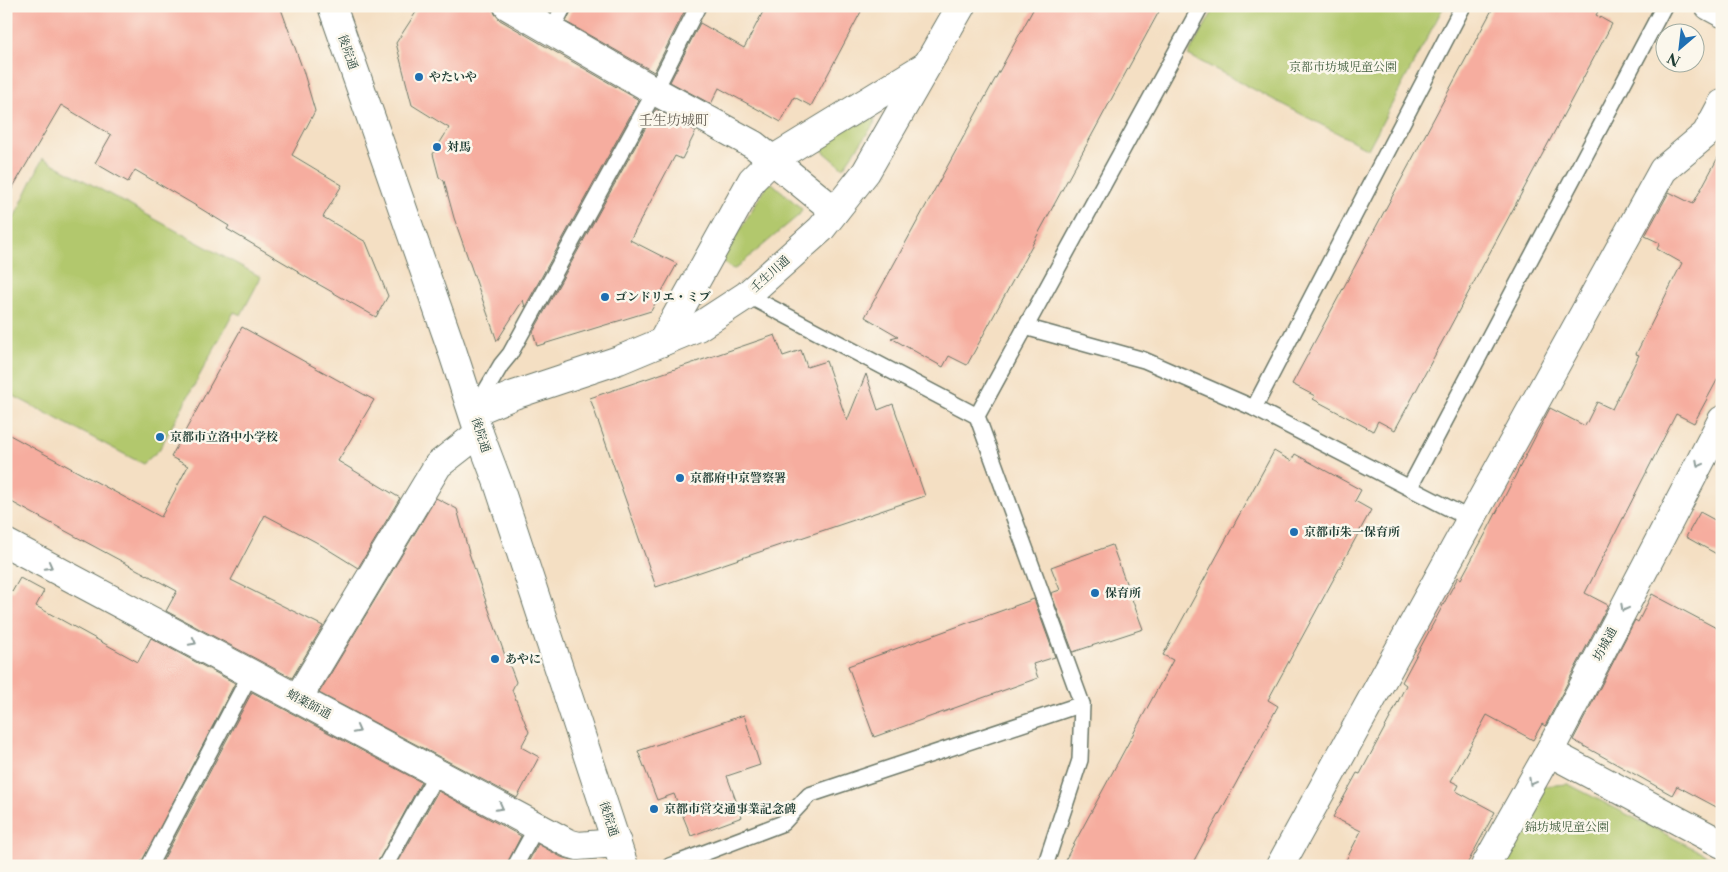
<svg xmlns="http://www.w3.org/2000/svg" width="1728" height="872" viewBox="0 0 1728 872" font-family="'Libre Caslon Text','Noto Serif JP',serif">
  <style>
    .green { fill: #b2c86d; stroke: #688250 }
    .building { fill: #f6ad9f }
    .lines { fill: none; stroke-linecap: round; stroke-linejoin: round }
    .lane-casing { stroke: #6a7666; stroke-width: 18 }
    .street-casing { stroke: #6a7666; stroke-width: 30 }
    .secondary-casing { stroke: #6a7666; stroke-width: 30 }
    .lane { stroke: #fff; stroke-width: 15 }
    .street { stroke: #fff; stroke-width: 28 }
    .secondary { stroke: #fff; stroke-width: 28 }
    .oneway { stroke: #8f9e9a }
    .poi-dot { fill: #1f6fb2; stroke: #fbf7ec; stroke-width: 2 }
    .labels { text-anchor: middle; stroke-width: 5; stroke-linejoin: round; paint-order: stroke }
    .street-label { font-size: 12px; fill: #1f3d34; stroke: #fbf7ec }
    .park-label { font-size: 12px; fill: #446042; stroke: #fbf7ec }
    .poi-label { font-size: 12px; font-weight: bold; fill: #1f3d34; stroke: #fbf7ec; text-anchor: start }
    .neighbourhood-label { font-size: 14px; fill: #6a6459; stroke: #fbf7ec }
  </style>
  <rect width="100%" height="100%" fill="#fbf7ec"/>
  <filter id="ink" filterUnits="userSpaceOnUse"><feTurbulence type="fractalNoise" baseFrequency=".02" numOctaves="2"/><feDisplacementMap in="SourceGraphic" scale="10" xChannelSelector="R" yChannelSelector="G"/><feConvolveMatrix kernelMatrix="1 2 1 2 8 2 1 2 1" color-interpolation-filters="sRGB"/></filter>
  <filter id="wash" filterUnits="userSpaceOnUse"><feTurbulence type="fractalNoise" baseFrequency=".0096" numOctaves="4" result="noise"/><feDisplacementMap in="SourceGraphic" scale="20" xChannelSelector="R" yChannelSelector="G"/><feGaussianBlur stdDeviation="1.12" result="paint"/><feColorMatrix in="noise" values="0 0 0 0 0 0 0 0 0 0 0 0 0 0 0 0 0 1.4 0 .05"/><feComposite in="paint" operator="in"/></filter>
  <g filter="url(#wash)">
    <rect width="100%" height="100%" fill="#f4dfc3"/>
    <g class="green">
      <path d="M 1216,6 L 1444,6 L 1368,149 L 1188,55 Z"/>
      <path d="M 867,115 L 872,116 L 875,119 L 874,124 L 843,168 L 817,146 Z"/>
      <path d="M 43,158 L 261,277 L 241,315 L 234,312 L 159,450 L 143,464 L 6,392 L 6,217 L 13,220 Z"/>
      <path d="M 772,183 L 802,209 L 799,215 L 735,269 C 728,268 725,265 723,258 L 767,185 Z"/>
      <path d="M 1568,784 L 1722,863 L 1722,866 L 1499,866 L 1542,786 Z"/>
    </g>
    <g id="blocks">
      <g class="building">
        <path d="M 6,6 L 280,6 L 303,70 L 315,111 L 292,155 L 342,185 L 323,217 L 366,242 L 388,296 L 376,317 L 297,272 L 298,271 L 227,229 L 229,226 L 198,207 L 135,170 L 128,182 L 95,163 L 111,135 L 61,105 L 6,199 Z"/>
        <path d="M 420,6 L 492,6 L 495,14 L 500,20 L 639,100 L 525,307 L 523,300 L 497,341 L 454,218 L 444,181 L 439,177 L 433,154 L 449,128 L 412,105 L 396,43 Z"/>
        <path d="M 573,6 L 687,6 L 654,72 L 566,22 Z"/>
        <path d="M 766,6 L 864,6 L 811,106 L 794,97 L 781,122 L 719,88 L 711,104 L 670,82 L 700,23 L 744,48 Z"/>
        <path d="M 1035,6 L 1162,6 L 967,365 L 949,356 L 943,367 L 891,338 L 898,336 L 865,317 Z"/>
        <path d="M 1494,6 L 1601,6 L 1596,15 L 1612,24 L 1395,430 L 1378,421 L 1373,431 L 1313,399 L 1315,396 L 1292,384 Z"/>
        <path d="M 656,109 L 696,131 L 682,159 L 675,156 L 630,240 L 677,264 L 651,311 L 537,346 L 533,332 Z"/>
        <path d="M 1722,150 L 1722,371 L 1694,423 L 1676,414 L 1585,593 L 1608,605 L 1545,726 L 1542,724 L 1533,740 L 1487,715 L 1451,781 L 1459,785 L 1456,791 L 1495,812 L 1466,866 L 1343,866 L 1361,831 L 1333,817 L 1357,773 L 1360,774 L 1390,718 L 1406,685 L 1402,682 L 1458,577 L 1461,579 L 1487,531 L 1550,408 L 1585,426 L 1597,402 L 1612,409 L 1639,355 L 1636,354 L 1682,263 L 1657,249 L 1660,243 L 1645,236 L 1669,192 L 1693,204 Z"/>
        <path d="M 242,327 L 374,400 L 338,461 L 400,498 L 358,568 L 316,542 L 265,515 L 231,580 L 323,626 L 292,678 L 166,611 L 177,591 L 6,499 L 6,433 L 161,517 L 188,466 L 171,457 Z"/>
        <path d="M 775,335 L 783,356 L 801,350 L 807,367 L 826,361 L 847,421 L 866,374 L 878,410 L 893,404 L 925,496 L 656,587 L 590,398 Z"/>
        <path d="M 1274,451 L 1291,461 L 1295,454 L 1361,490 L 1355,501 L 1371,510 L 1268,700 L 1278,706 L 1191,866 L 1062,866 L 1173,660 L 1163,655 Z"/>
        <path d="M 436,498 L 457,509 L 469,553 L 508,664 L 510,666 L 516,682 L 512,690 L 529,732 L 521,747 L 539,757 L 517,798 L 319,693 Z"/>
        <path d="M 1700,512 L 1722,524 L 1722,557 L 1686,537 Z"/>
        <path d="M 1112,545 L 1143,629 L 1073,652 L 1051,593 L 1060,590 L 1051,567 Z"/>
        <path d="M 20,578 L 44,591 L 36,606 L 138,662 L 151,638 L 235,683 L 140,866 L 6,866 L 6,589 L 12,592 Z"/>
        <path d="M 1652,594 L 1722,631 L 1722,810 L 1677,786 L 1672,795 L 1573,740 L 1635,620 L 1638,622 Z"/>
        <path d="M 1034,599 L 1055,657 L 1033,664 L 1038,678 L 874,737 L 848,666 Z"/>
        <path d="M 252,692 L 421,782 L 376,866 L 160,866 Z"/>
        <path d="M 744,715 L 760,765 L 727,776 L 742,817 L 691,836 L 674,794 L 657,800 L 638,751 Z"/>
        <path d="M 438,791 L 521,836 L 506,866 L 396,866 Z"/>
        <path d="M 538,844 L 561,857 L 580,862 L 588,866 L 526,866 Z"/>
      </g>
    </g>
  </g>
  <g filter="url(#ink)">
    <use href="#blocks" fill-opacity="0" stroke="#6a7666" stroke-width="1"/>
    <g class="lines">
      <g class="lane-casing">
        <g id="lane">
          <path d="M 551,31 L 564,6"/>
          <path d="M 747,295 L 977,416 L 1082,704 L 1080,760 L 1045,866"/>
          <path d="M 1025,327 L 1144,360 L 1254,408 L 1470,519"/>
          <path d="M 1254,408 L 1463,6"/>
          <path d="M 475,409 L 501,365 L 510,354 L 655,91 L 698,6"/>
          <path d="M 977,416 L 1201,6"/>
          <path d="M 1410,487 L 1664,6"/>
          <path d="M 149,866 L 251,673"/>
          <path d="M 385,866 L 437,773"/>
          <path d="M 515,866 L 537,826"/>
          <path d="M 670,866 L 783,823 L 809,795 L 1082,704"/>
        </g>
      </g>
      <g class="street-casing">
        <g id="street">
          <path d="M 508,6 L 655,91 L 754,145 L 835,211"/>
          <path d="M 1709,6 L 1722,13"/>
          <path d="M 662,342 L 752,180 L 772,160 L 927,65"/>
          <path d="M 6,543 L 568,843 L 578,846 L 617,843"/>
          <path d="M 298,698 L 438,465 L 479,433"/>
          <path d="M 1549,752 L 1722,844"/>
          <path d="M 1280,866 L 1663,170 L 1706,134 L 1722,104"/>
          <path d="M 1485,866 L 1549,752 L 1722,420"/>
        </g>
      </g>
      <g class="secondary-casing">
        <g id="secondary">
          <path d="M 332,6 L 452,350 L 479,433 L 498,483 L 624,866"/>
          <path d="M 473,412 L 514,395 L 619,360 L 698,327 L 747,295 L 821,229 L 866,172 L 961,6"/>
        </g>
      </g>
      <use href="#lane" class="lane"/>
      <use href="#street" class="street"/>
      <use href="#secondary" class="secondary"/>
    </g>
    <defs><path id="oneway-chevron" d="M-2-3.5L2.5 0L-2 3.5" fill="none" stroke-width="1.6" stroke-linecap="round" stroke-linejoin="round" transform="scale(1.25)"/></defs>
    <g class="oneway">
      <use href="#oneway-chevron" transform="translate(1699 464) rotate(118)"/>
      <use href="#oneway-chevron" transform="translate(49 566) rotate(28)"/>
      <use href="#oneway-chevron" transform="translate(1624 608) rotate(118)"/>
      <use href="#oneway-chevron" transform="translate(193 642) rotate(28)"/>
      <use href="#oneway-chevron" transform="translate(357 730) rotate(28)"/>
      <use href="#oneway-chevron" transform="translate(1532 782) rotate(119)"/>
      <use href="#oneway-chevron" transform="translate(500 807) rotate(28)"/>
    </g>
  </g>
  <g class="poi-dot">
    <circle cx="419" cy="77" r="5"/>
    <circle cx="437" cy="147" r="5"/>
    <circle cx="605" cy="297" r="5"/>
    <circle cx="160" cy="437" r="5"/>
    <circle cx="680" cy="478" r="5"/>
    <circle cx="1294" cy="532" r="5"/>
    <circle cx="1095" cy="593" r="5"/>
    <circle cx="495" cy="659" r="5"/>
    <circle cx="654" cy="809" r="5"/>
  </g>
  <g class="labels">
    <g class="street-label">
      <text transform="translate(348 52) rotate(71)" y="4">後院通</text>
      <text transform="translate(770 274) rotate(-42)" y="4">壬生川通</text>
      <text transform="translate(481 435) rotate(72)" y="4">後院通</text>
      <text transform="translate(1605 644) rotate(-62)" y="4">坊城通</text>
      <text transform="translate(309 704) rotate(28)" y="4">蛸薬師通</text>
      <text transform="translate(609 819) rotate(72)" y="4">後院通</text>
    </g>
    <g class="park-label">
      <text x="1343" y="71">京都市坊城児童公園</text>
      <text x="1567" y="831">錦坊城児童公園</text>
    </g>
    <g class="poi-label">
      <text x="429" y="81">やたいや</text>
      <text x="447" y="151">対馬</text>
      <text x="615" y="301">ゴンドリエ・ミブ</text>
      <text x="170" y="441">京都市立洛中小学校</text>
      <text x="690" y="482">京都府中京警察署</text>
      <text x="1304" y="536">京都市朱一保育所</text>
      <text x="1105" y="597">保育所</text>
      <text x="505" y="663">あやに</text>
      <text x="664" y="813">京都市営交通事業記念碑</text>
    </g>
    <g class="neighbourhood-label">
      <text x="674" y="125">壬生坊城町</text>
    </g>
  </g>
  <rect width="1728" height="872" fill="none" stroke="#fbf7ec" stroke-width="25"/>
  <g transform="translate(1680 48) rotate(208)"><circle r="24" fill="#fbf7ec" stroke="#a3ada2"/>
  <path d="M0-4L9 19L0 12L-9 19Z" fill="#1f6fb2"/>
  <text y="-8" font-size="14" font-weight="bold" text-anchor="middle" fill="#1f3d34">N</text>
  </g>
</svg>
